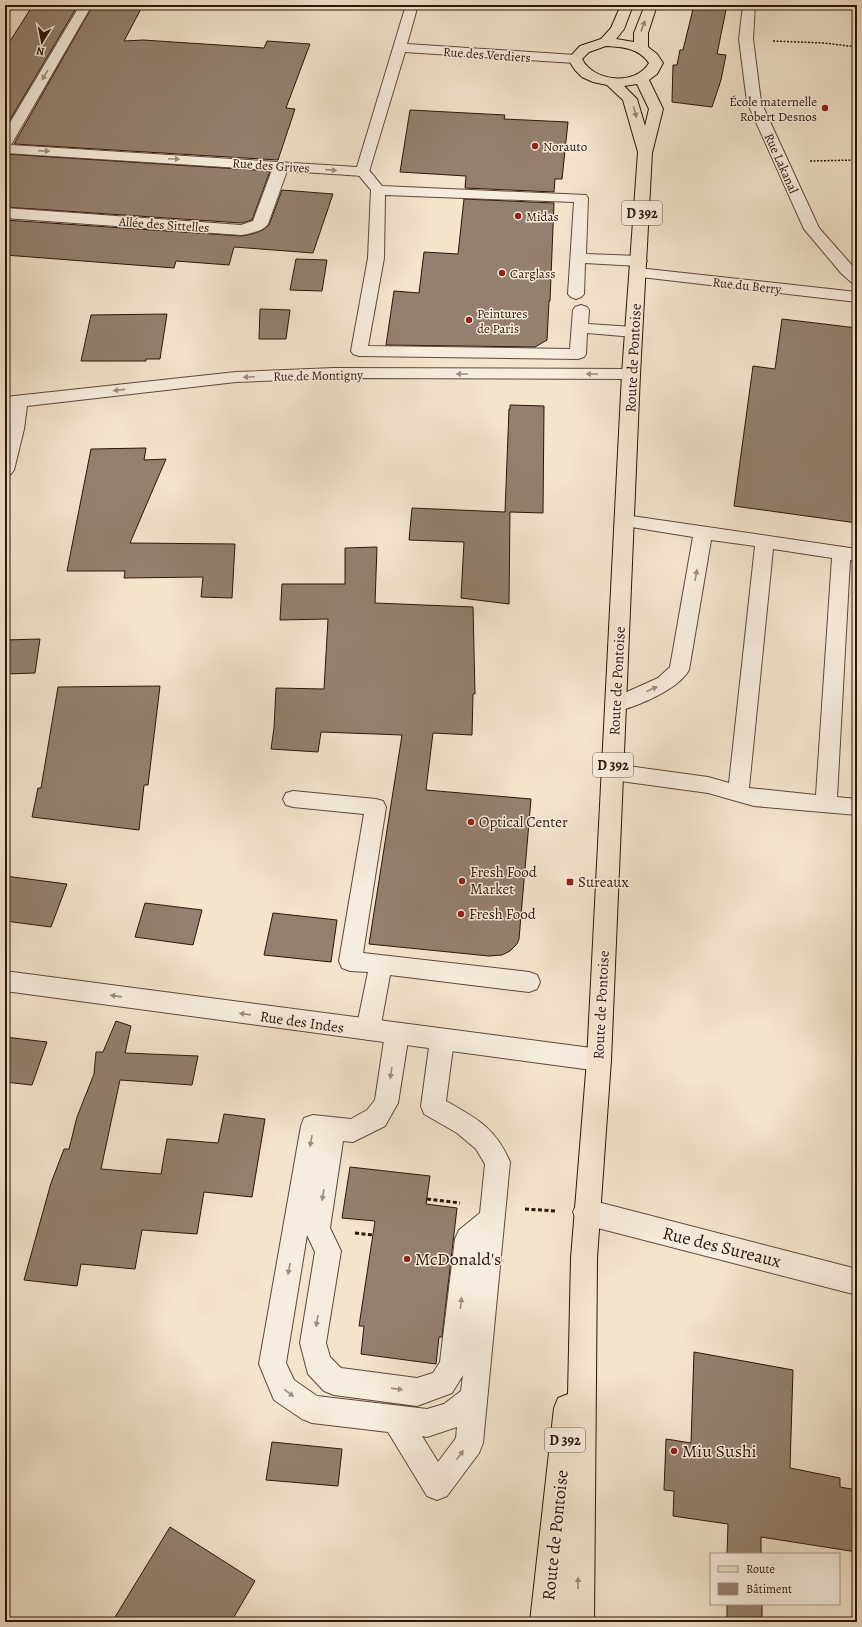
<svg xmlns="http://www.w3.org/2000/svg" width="862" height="1627" viewBox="0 0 862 1627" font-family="Alegreya,serif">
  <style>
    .building { fill: #94806e; stroke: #2e1409 }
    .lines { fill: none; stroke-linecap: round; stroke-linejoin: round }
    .service-casing { stroke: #5f483a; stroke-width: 2 }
    .minor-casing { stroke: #5f483a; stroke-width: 2 }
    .primary-casing { stroke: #2e1409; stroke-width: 2 }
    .path-far1 { stroke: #2e1409; stroke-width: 1.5; stroke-dasharray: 2 1.5; stroke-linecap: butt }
    .path { stroke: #2e1409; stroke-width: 3; stroke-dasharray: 4 2.5; stroke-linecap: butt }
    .service { fill: #f7edde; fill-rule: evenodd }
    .minor { fill: #f7edde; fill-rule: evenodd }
    .primary { fill: #f3e4cc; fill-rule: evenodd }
    .oneway { fill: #9a8674 }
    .oneway2 { fill: #9d8b7e }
    .poi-dot { fill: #8f2418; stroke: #f7edde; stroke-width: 1.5 }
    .labels { text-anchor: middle; stroke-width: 3; stroke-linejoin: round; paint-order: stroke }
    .far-street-label { font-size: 13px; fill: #2e1409; stroke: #f7edde }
    .far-poi-label { font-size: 13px; fill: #2e1409; stroke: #f7edde; text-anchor: start }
    .shield { fill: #f7edde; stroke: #6a5549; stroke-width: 1 }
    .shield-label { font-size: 14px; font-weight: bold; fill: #2e1409 }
    .street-label { font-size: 15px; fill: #2e1409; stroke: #f7edde }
    .poi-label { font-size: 15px; fill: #2e1409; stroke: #f7edde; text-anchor: start }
    .near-street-label { font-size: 18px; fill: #2e1409; stroke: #f7edde }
    .near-poi-label { font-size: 18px; fill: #2e1409; stroke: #f7edde; text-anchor: start }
  </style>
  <rect width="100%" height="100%" fill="#f3e4cc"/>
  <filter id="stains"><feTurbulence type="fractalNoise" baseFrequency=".005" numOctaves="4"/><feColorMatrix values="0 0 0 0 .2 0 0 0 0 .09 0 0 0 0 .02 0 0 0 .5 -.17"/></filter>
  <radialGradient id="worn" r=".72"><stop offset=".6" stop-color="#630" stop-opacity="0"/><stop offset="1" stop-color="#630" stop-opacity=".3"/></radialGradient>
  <g class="building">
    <path d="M 33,5 L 78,5 L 5,128 L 5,49 Z"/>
    <path d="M 93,5 L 143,5 L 124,41 L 143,40 L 264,48 L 267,41 L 310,44 L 286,108 L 295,109 L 278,160 L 14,144 Z"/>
    <path d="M 694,5 L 727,5 L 717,54 L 726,55 L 721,80 L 712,107 L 672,102 L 673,65 L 677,65 L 680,50 L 683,50 Z"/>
    <path d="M 410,110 L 505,115 L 504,119 L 568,122 L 562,179 L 555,179 L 554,192 L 465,188 L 466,176 L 400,172 Z"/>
    <path d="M 5,154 L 270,171 L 252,220 L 241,223 L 5,207 Z"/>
    <path d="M 282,190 L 333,194 L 313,253 L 234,247 L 229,265 L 176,261 L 174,268 L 5,255 L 5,220 L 241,236 L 252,234 L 263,230 L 269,225 Z"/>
    <path d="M 464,199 L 554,203 L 550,301 L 549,301 L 547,340 L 535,347 L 386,345 L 394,291 L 419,293 L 424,252 L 458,254 Z"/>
    <path d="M 296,259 L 327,260 L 322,291 L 290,290 Z"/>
    <path d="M 260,309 L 290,310 L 286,339 L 259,339 Z"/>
    <path d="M 167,314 L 160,359 L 146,359 L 146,361 L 81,361 L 91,315 Z"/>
    <path d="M 782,319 L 857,328 L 857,523 L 734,506 L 753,366 L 775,369 Z"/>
    <path d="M 510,405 L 544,406 L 543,513 L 510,512 L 509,604 L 461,598 L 464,542 L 409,540 L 412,508 L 505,512 L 509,409 L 510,409 Z"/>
    <path d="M 146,448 L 144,460 L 166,459 L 130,543 L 235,544 L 232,598 L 201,597 L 203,577 L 124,578 L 125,571 L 67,571 L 91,449 Z"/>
    <path d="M 377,547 L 375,603 L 473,607 L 475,694 L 473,694 L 472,735 L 433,733 L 426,790 L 531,799 L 519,939 L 517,944 L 510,951 L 502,955 L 489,956 L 369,944 L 402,735 L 321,732 L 318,752 L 271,749 L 274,728 L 276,688 L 324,689 L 328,619 L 280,620 L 282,584 L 345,584 L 345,548 Z"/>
    <path d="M 40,639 L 35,673 L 5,674 L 5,640 Z"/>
    <path d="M 160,686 L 148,785 L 144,785 L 139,830 L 32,817 L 38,788 L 41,788 L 58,687 Z"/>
    <path d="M 5,876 L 67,884 L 51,927 L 5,921 Z"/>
    <path d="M 145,903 L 202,910 L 193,945 L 135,937 Z"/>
    <path d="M 273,913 L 337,920 L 331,962 L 264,955 Z"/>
    <path d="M 116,1021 L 131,1026 L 125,1053 L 198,1056 L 192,1085 L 120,1080 L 101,1169 L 161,1174 L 167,1139 L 218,1143 L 224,1114 L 265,1119 L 252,1197 L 204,1192 L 197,1234 L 142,1230 L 135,1269 L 81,1264 L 77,1286 L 24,1280 L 51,1183 L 64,1149 L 69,1149 L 77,1117 L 94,1074 L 96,1052 L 103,1052 Z"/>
    <path d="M 5,1037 L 47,1042 L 32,1085 L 5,1082 Z"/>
    <path d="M 350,1167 L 430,1176 L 426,1204 L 457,1208 L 442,1337 L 439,1337 L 436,1364 L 361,1354 L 364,1326 L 359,1326 L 375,1221 L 342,1218 Z"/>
    <path d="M 694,1352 L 793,1370 L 790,1468 L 840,1478 L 840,1487 L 857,1490 L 857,1552 L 761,1537 L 761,1554 L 727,1554 L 728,1524 L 673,1516 L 674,1491 L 664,1490 L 666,1439 L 691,1443 Z"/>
    <path d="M 272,1442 L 342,1449 L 338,1486 L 266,1480 Z"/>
    <path d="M 170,1527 L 255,1581 L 231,1622 L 112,1622 Z"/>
    <rect x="727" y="1604" width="35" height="18"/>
  </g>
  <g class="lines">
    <g class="service-casing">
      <g id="service">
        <path d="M 363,168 L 368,169 L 382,186 L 586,195 L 588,198 L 586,254 L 639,256 L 644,258 L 647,261 L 644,264 L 639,266 L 585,263 L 584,294 L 581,297 L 576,299 L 571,297 L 568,294 L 574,202 L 385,195 L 384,258 L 368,346 L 570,349 L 573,310 L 575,307 L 581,305 L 587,307 L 589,310 L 588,324 L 634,327 L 640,329 L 642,332 L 640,335 L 634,337 L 587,333 L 586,354 L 584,357 L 578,359 L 359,356 L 353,354 L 351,351 L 368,258 L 371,190 L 356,172 L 358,169 Z"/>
        <path d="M 625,515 L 857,549 L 857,561 L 850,560 L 837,797 L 857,799 L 857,815 L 754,806 L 708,793 L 613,780 L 606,778 L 603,772 L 606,766 L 613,764 L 708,777 L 729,783 L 755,546 L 711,540 L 689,670 C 678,690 637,706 616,712 L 609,710 L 606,705 L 609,700 L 658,678 L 670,667 L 693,537 L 619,525 L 616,521 L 619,517 ZM 773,549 L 832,558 L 816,795 L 749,788 Z"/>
        <path d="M 293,791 L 376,799 L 383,801 L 386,807 L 363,953 L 529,972 L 537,975 L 540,982 L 537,989 L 529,992 L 390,975 L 380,1030 L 376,1037 L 368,1040 L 360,1037 L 356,1030 L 368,972 L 350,971 L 342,968 L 339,961 L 364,814 L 293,807 L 286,805 L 283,799 L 286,793 Z"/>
        <path d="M 397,1024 L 405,1027 L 409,1034 L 398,1103 L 385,1126 L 353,1142 L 343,1141 L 330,1228 L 341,1251 L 326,1343 L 330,1357 L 341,1368 L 417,1378 L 433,1373 L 440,1362 L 455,1239 L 459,1230 L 480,1213 L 485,1164 L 476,1149 L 457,1133 L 424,1114 L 421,1106 L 430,1040 L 434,1033 L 442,1030 L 450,1033 L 454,1040 L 446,1101 C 476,1118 496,1128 510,1162 L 483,1443 L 479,1453 L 447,1496 L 437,1500 L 427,1496 L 388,1432 L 312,1423 L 302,1419 L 274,1400 L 259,1364 L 301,1126 L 304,1118 L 313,1115 L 351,1119 L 367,1110 L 375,1100 L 385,1034 L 389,1027 ZM 307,1235 L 315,1252 L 300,1343 L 308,1374 L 324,1391 L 334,1395 L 417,1406 L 452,1393 L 463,1375 L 461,1391 L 444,1404 L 427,1409 L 317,1396 L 294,1380 L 286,1363 ZM 457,1427 L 456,1438 L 438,1462 L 422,1436 L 427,1437 Z"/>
      </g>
    </g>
    <g class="minor-casing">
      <g id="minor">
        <path d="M 80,5 L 92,5 L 11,145 L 357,167 L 406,5 L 418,5 L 407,44 L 575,55 L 580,56 L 582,59 L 580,62 L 575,63 L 405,52 L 368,175 L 363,176 L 287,171 L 268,224 C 262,232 250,233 241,235 L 5,218 L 5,208 L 241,225 L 253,221 L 272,170 L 5,153 L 5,131 Z"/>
        <path d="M 743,5 L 755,5 L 753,39 L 761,102 L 819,228 L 857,271 L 857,284 L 851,282 L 841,273 L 804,229 L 747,102 L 739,39 Z"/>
        <path d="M 638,268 L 857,292 L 857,302 L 632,276 L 630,273 L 632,270 Z"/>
        <path d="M 334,368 L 631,369 L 637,370 L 640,374 L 637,378 L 631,379 L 334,378 L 236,382 L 27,406 L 24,429 L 14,470 L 11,474 L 5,476 L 5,434 L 9,408 L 5,409 L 5,397 L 236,372 Z"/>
        <path d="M 5,971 L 599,1049 L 608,1052 L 611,1060 L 608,1068 L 599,1071 L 5,991 Z"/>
        <path d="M 586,1199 L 857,1269 L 857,1295 L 586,1225 L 577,1221 L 573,1212 L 577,1203 Z"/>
      </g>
    </g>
    <g class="primary-casing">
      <path id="primary" d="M 621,5 L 633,5 L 624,29 L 616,39 L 634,42 L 634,33 L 645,5 L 657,5 L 648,33 L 648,47 L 657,54 L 663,63 L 657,74 L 649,80 L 663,109 L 652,153 L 640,374 L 611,1060 L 597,1258 L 594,1622 L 562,1622 L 563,1609 L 562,1622 L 530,1622 L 554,1408 L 558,1398 L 568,1394 L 571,1258 L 587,1060 L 622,374 L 638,152 L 623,100 L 607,85 L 593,82 L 582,77 L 575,70 L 568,59 L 580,46 L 601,39 L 611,28 ZM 606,46 C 623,47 639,48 649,63 C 636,86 593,82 582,59 L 589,52 ZM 637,84 L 649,109 L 645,126 L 637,99 L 624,86 Z"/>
    </g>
    <g class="path-far1">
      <path d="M 773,41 L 824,43 L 857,47"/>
      <path d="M 810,161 L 857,160"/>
    </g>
    <g class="path">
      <path d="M 427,1199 L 460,1203"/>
      <path d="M 525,1209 L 556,1211"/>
      <path d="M 355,1233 L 373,1235"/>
    </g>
    <use href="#service" class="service"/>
    <use href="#minor" class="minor"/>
    <use href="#primary" class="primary"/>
  </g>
  <defs><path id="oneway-solid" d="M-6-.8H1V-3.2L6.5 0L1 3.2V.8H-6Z"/></defs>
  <g class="oneway">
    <use href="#oneway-solid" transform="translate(643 26) rotate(-70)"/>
    <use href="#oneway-solid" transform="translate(635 112) rotate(75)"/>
    <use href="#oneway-solid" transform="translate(578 1583) rotate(-89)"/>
  </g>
  <g class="oneway2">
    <use href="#oneway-solid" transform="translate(45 75) rotate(120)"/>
    <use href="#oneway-solid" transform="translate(44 151) rotate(3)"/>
    <use href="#oneway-solid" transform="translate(174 159) rotate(3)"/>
    <use href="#oneway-solid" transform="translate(331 170) rotate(5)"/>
    <use href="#oneway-solid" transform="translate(462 374) rotate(-180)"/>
    <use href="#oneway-solid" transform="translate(592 374) rotate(-180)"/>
    <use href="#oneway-solid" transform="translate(249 377) rotate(178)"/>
    <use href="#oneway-solid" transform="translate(119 390) rotate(174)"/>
    <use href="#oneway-solid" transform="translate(696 575) rotate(-80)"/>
    <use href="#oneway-solid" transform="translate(652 689) rotate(-24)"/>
    <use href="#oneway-solid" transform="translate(116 996) rotate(-172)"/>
    <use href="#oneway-solid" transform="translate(245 1014) rotate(-172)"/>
    <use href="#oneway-solid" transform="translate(391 1073) rotate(99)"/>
    <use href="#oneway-solid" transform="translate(311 1141) rotate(100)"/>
    <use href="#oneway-solid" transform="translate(323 1195) rotate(99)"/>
    <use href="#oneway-solid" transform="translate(289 1269) rotate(100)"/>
    <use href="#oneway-solid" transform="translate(461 1303) rotate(-83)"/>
    <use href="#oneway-solid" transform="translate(317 1321) rotate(99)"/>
    <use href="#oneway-solid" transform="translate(397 1389) rotate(7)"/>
    <use href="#oneway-solid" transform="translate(289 1393) rotate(38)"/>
    <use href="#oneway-solid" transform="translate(460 1455) rotate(-53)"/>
  </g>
  <g class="poi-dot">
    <circle cx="825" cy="108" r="4"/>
    <circle cx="535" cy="146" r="4"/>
    <circle cx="518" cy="216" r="4"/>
    <circle cx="502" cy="273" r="4"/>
    <circle cx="469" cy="320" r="4"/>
    <circle cx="471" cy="822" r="4"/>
    <circle cx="462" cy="881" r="4"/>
    <rect x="566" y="878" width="8" height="8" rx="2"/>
    <circle cx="461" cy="914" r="4"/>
    <circle cx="407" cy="1259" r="4"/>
    <circle cx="674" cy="1451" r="4"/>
  </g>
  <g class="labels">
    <g class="far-street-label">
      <text transform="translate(487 54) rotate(4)" y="5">Rue des Verdiers</text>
      <text transform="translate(782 163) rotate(66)" y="5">Rue Lakanal</text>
      <text transform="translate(271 165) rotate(4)" y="5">Rue des Grives</text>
      <text transform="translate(164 224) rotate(4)" y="5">Allée des Sittelles</text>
      <text transform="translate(747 285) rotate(6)" y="5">Rue du Berry</text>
      <text transform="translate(318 375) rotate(-1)" y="5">Rue de Montigny</text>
    </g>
    <g class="far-poi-label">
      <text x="817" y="106" text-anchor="end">École maternelle<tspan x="817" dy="15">Robert Desnos</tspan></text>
      <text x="543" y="151">Norauto</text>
      <text x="526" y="221">Midas</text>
      <text x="510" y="278">Carglass</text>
      <text x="477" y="318">Peintures<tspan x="477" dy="15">de Paris</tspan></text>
    </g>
    <g class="shield">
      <rect x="622" y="201" width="40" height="24" rx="3"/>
      <rect x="593" y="753" width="40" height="24" rx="3"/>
      <rect x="545" y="1428" width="40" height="24" rx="3"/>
    </g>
    <g class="shield-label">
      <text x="642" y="218">D 392</text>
      <text x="613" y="770">D 392</text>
      <text x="565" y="1445">D 392</text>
    </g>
    <g class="street-label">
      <text transform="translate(633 358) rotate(-87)" y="5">Route de Pontoise</text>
      <text transform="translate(617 681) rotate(-87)" y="5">Route de Pontoise</text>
      <text transform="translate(601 1005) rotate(-87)" y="5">Route de Pontoise</text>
      <text transform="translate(302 1022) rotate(8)" y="5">Rue des Indes</text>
    </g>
    <g class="poi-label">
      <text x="479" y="827">Optical Center</text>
      <text x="470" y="877">Fresh Food<tspan x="470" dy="17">Market</tspan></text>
      <text x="578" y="887">Sureaux</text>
      <text x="469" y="919">Fresh Food</text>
    </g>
    <g class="near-street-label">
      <text transform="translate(722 1247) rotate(14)" y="6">Rue des Sureaux</text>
      <text transform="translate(555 1535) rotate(-84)" y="6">Route de Pontoise</text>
    </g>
    <g class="near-poi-label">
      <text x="415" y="1265">McDonald's</text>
      <text x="682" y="1457">Miu Sushi</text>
    </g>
  </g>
  <rect width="862" height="1627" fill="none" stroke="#f3e4cc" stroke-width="20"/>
  <rect x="6" y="6" width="850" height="1615" fill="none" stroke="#2e1409" stroke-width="2"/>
  <rect x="10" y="10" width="842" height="1607" fill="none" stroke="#2e1409"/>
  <rect x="710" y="1553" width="130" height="52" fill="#f7edde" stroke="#a79689"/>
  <rect x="718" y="1566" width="20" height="6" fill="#f3e4cc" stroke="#a79689"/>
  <text x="746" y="1573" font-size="12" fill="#2e1409">Route</text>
  <rect x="718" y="1583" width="20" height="12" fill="#94806e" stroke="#a79689"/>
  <text x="746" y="1593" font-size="12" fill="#2e1409">Bâtiment</text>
  <g transform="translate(42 42) rotate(190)" stroke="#f7edde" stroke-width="3" paint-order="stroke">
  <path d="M0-3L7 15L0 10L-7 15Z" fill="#2e1409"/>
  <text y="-6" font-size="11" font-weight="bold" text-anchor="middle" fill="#2e1409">N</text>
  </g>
  <rect width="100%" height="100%" filter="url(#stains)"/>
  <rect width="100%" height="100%" fill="url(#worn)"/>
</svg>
